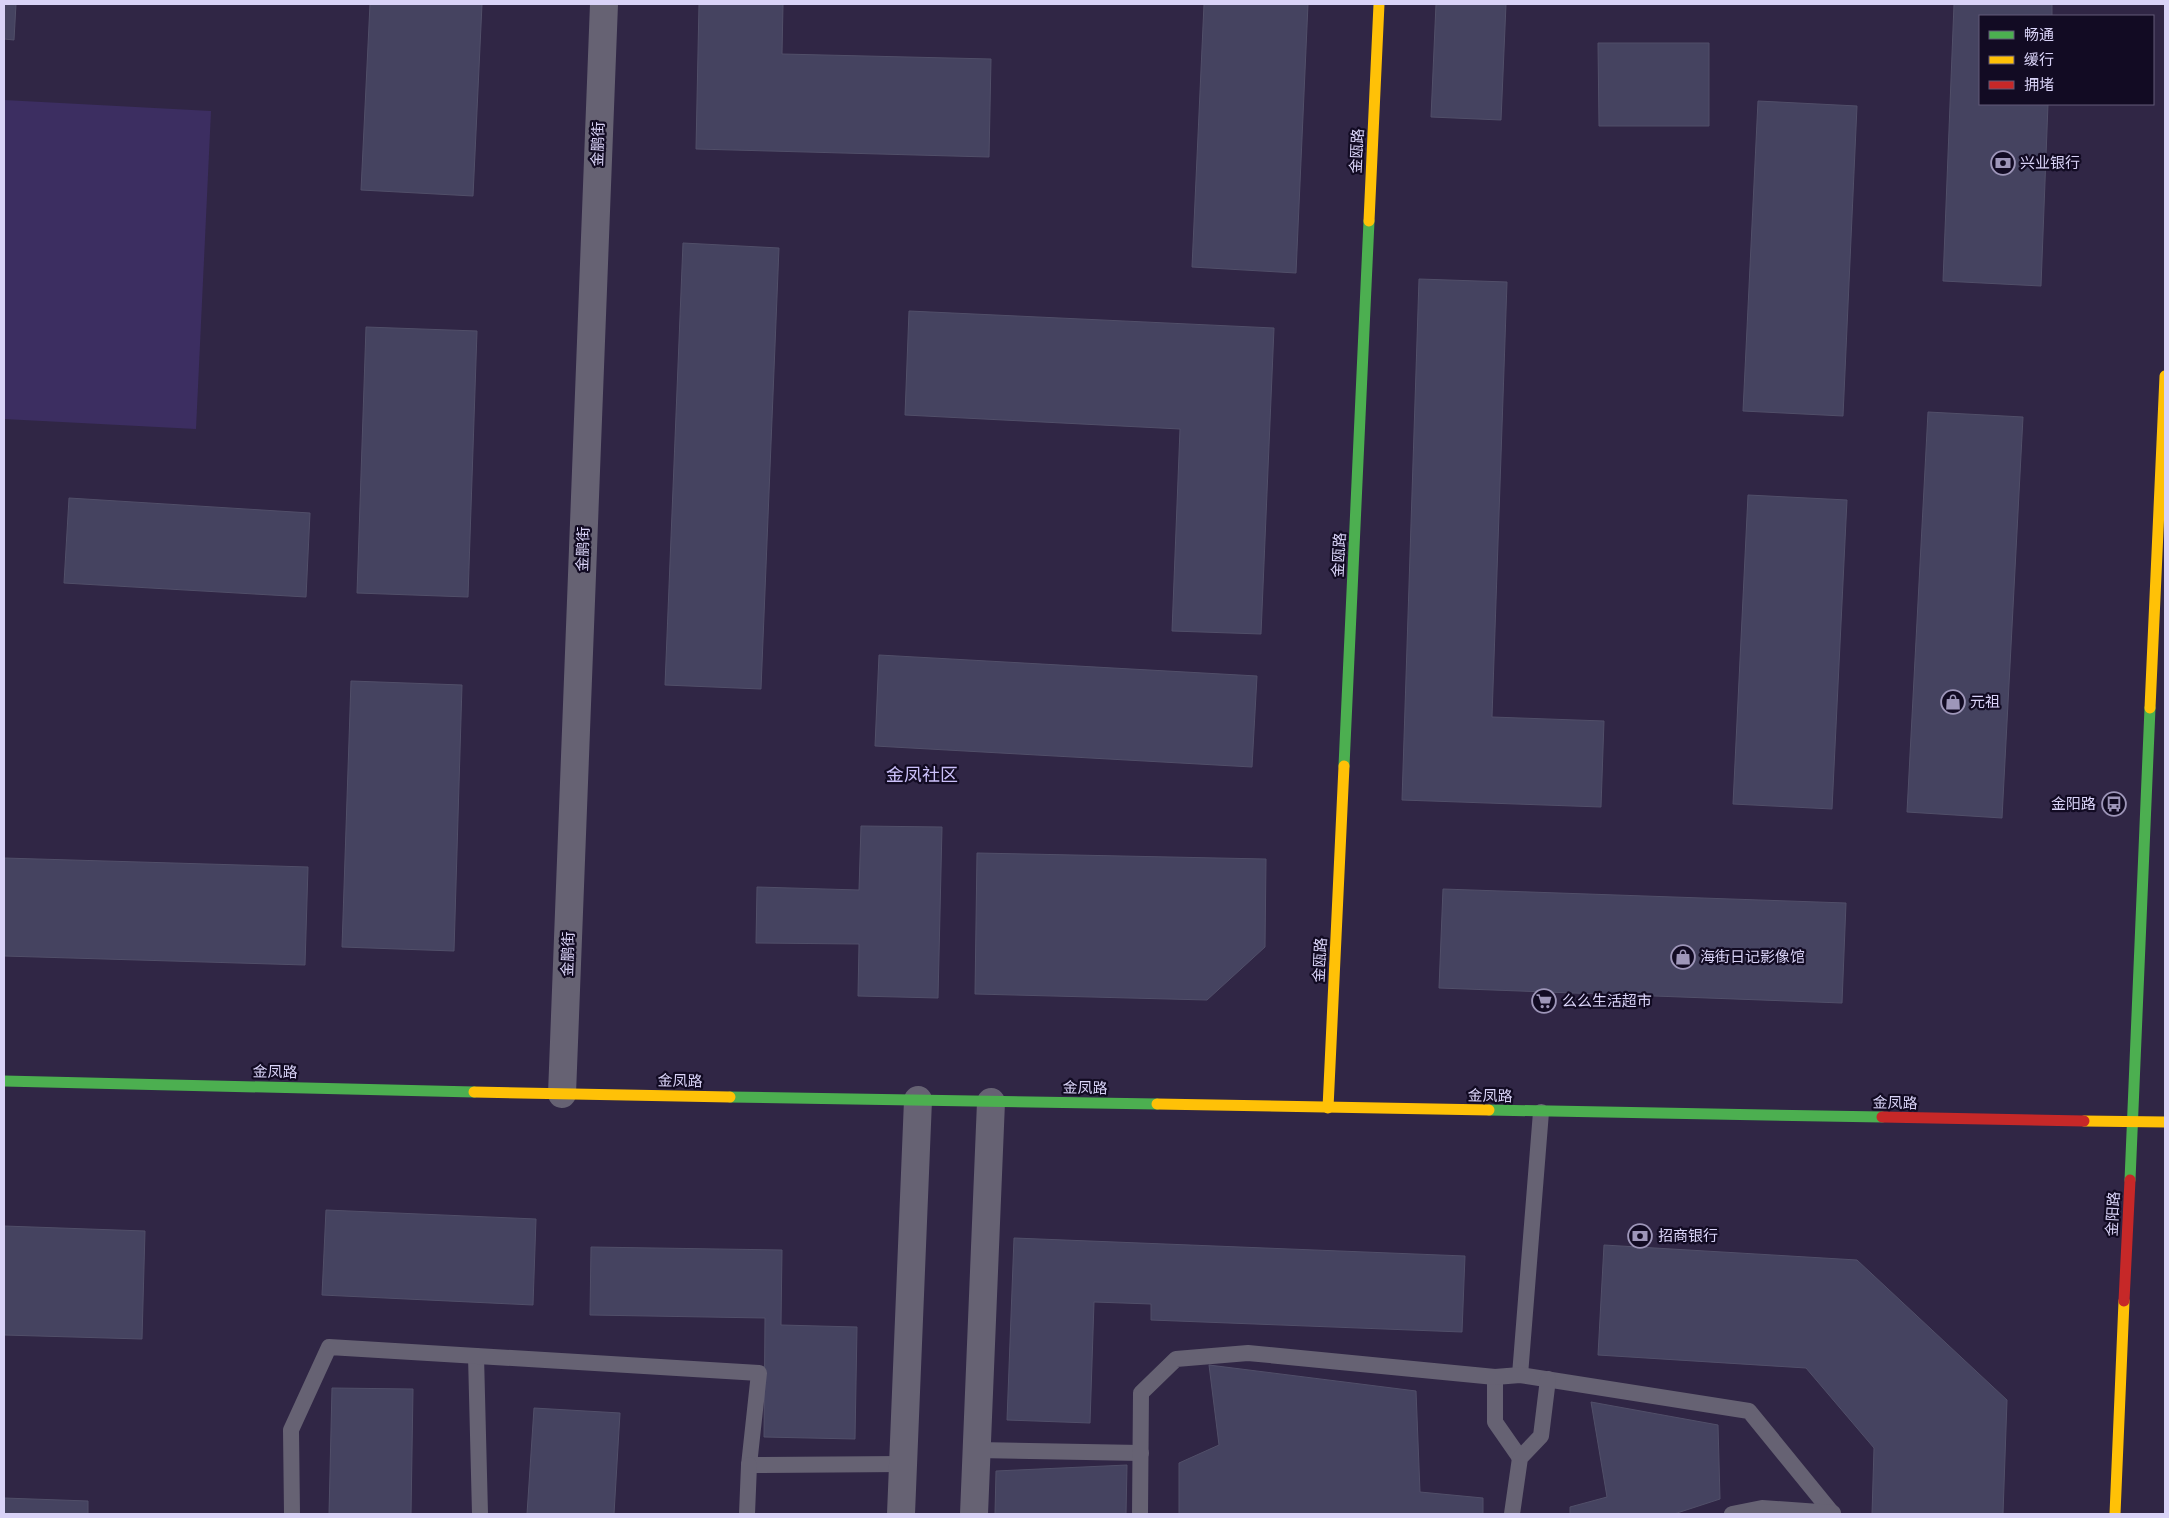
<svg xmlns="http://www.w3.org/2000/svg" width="2169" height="1518" viewBox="0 0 2169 1518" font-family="Cabin,'Noto Sans SC',sans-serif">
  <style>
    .green { fill: #3c2e61 }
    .building { fill: #454360; stroke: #514f69 }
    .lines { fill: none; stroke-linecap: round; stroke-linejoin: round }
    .lane { stroke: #666273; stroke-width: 16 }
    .street { stroke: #666273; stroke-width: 28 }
    .fast { stroke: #4caf50; stroke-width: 11 }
    .slow { stroke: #ffc107; stroke-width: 11 }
    .jam { stroke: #c62828; stroke-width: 11 }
    .labels { text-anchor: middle; stroke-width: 4.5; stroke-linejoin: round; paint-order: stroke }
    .street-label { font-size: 15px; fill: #d9d3f7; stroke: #120b23 }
    .poi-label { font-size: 15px; fill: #d9d3f7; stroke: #120b23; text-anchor: start }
    .quarter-label { font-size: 18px; fill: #cbc0f9; stroke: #120b23 }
  </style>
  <rect width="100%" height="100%" fill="#302645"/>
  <path class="green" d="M 4,100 L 211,111 L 196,429 L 4,419 Z"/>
  <g class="building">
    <path d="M 4,4 L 16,4 L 14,40 L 4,39 Z"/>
    <path d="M 370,4 L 482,4 L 473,196 L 361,190 Z"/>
    <path d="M 699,4 L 783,4 L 782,54 L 991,59 L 989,157 L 696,149 Z"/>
    <path d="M 1204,4 L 1308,4 L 1296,273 L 1192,267 Z"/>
    <path d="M 1436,4 L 1506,4 L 1501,120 L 1431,117 Z"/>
    <path d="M 1954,4 L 2052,4 L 2052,16 L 1980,16 L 1980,104 L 2048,104 L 2041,286 L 1943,281 Z"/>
    <path d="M 1598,43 L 1709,43 L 1709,126 L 1599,126 Z"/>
    <path d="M 1758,101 L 1857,106 L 1843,416 L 1743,411 Z"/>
    <path d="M 683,243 L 779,248 L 761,689 L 665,685 Z"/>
    <path d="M 1419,279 L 1507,282 L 1492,717 L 1604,721 L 1601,807 L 1402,800 Z"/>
    <path d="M 909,311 L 1274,328 L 1261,634 L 1172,631 L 1180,429 L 905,415 Z"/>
    <path d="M 366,327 L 477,331 L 468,597 L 357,593 Z"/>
    <path d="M 1928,412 L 2023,417 L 2002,818 L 1907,812 Z"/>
    <path d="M 1748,495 L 1847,500 L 1832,809 L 1733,804 Z"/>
    <path d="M 69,498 L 310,513 L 306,597 L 64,583 Z"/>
    <path d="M 879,655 L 1257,676 L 1252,767 L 875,746 Z"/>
    <path d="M 351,681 L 462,685 L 454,951 L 342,947 Z"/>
    <path d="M 861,826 L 942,827 L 938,998 L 858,996 L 859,944 L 756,943 L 757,887 L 859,890 Z"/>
    <path d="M 977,853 L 1266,859 L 1265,947 L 1207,1000 L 975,994 Z"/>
    <path d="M 4,858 L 308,867 L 305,965 L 4,956 Z"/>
    <path d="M 1443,889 L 1846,903 L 1842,1003 L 1439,988 Z"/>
    <path d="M 326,1210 L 536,1219 L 533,1305 L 322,1295 Z"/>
    <path d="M 4,1226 L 145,1231 L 142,1339 L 4,1335 Z"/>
    <path d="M 1014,1238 L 1465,1256 L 1462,1332 L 1151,1320 L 1151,1304 L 1094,1302 L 1090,1423 L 1007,1420 Z"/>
    <path d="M 1604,1245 L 1857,1260 L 2007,1400 L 2003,1514 L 1872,1514 L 1874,1448 L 1806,1368 L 1598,1355 Z"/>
    <path d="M 591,1247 L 782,1250 L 781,1325 L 857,1327 L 855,1439 L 764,1437 L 765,1318 L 590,1315 Z"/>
    <path d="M 1209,1365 L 1416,1391 L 1420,1492 L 1483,1498 L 1483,1514 L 1179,1514 L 1179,1463 L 1219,1445 Z"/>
    <path d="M 332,1388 L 413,1389 L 411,1514 L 329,1514 Z"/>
    <path d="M 1591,1402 L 1718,1425 L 1720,1499 L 1674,1514 L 1570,1514 L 1570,1507 L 1607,1497 Z"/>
    <path d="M 534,1408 L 620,1413 L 614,1514 L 527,1514 Z"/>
    <path d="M 1127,1465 L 1126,1514 L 995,1514 L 996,1471 Z"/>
    <path d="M 4,1498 L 88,1501 L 88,1514 L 4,1514 Z"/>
  </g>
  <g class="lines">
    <g class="lane">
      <path d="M 476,1356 L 480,1514"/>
      <path d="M 1520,1375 L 1541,1112"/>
      <path d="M 1495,1377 L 1495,1422 L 1520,1458"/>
      <path d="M 977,1450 L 1141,1453"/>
      <path d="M 292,1514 L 291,1430 L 329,1347 L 759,1373 L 749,1465 L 903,1464"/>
      <path d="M 747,1514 L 749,1465"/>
      <path d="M 1140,1514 L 1141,1393 L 1176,1359 L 1248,1353 L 1495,1377 L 1520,1375 L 1749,1411 L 1833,1514"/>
      <path d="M 1512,1514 L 1520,1458 L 1541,1436 L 1548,1379"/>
      <path d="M 1732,1514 L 1762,1508 L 1833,1513"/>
    </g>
    <g class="street">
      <path d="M 562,1094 L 604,4"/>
      <path d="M 901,1514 L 918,1100"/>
      <path d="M 974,1514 L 991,1102"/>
    </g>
    <g class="fast">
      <path d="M 1344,766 L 1369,221"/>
      <path d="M 4,1081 L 474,1092"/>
      <path d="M 730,1097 L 1157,1104"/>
      <path d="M 1489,1110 L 1882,1117"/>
      <path d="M 2130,1180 L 2150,708"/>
    </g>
    <g class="slow">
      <path d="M 1369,221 L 1379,4"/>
      <path d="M 2150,708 L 2165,376"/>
      <path d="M 474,1092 L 730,1097"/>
      <path d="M 1157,1104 L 1489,1110"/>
      <path d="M 1328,1108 L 1344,766"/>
      <path d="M 2084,1121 L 2165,1122"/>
      <path d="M 2115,1514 L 2124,1301"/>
    </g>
    <g class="jam">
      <path d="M 1882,1117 L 2084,1121"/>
      <path d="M 2124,1301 L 2130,1180"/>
    </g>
  </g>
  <defs>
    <g id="bank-ring" transform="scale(1.25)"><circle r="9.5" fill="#120b23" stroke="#9e96b9" stroke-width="1.5"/><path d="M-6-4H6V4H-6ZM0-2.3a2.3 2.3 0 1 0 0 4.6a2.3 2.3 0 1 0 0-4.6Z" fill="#9e96b9"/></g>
    <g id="shop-ring" transform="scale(1.25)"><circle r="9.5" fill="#120b23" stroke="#9e96b9" stroke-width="1.5"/><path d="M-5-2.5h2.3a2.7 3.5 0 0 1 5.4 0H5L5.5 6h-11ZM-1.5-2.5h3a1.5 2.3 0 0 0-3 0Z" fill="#9e96b9"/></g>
    <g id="bus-ring" transform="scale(1.25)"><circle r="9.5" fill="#120b23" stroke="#9e96b9" stroke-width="1.5"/><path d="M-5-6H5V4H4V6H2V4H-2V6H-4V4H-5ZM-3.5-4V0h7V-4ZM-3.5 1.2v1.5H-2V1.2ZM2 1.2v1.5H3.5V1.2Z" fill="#9e96b9"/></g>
    <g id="supermarket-ring" transform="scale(1.25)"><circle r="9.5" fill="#120b23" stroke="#9e96b9" stroke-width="1.5"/><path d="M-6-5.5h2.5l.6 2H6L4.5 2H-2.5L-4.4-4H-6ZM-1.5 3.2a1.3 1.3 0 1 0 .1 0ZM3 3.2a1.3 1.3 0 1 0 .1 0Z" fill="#9e96b9"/></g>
  </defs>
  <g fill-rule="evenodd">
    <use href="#bank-ring" x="2003" y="163"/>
    <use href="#shop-ring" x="1953" y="702"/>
    <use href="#bus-ring" x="2114" y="804"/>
    <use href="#shop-ring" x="1683" y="957"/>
    <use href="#supermarket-ring" x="1544" y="1001"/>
    <use href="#bank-ring" x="1640" y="1236"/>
  </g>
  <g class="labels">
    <g class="street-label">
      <text transform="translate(598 144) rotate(-88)" y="5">金鹏街</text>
      <text transform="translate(1357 151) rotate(-87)" y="5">金瓯路</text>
      <text transform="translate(583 549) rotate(-88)" y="5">金鹏街</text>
      <text transform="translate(1339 555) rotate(-87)" y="5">金瓯路</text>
      <text transform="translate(568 954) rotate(-88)" y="5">金鹏街</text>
      <text transform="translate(1320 960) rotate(-87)" y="5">金瓯路</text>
      <text transform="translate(275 1072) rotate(1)" y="5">金凤路</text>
      <text transform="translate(680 1081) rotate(1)" y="5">金凤路</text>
      <text transform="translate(1085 1088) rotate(1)" y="5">金凤路</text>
      <text transform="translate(1490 1096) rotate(1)" y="5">金凤路</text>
      <text transform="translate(1895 1103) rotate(1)" y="5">金凤路</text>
      <text transform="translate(2113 1214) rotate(-87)" y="5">金阳路</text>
    </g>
    <g class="poi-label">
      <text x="2020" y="168">兴业银行</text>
      <text x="1970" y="707">元祖</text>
      <text x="2096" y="809" text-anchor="end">金阳路</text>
      <text x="1700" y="962">海街日记影像馆</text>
      <text x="1562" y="1006">么么生活超市</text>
      <text x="1658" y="1241">招商银行</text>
    </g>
    <g class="quarter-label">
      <text x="922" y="781">金凤社区</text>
    </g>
  </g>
  <rect width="2169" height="1518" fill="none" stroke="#d9d3f7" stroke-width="10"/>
  <rect x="1979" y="15" width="175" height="90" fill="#120b23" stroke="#625b78"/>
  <rect x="1989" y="31" width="25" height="8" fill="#4caf50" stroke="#625b78"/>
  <text x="2024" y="40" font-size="15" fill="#d9d3f7">畅通</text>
  <rect x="1989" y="56" width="25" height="8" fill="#ffc107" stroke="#625b78"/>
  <text x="2024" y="65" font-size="15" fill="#d9d3f7">缓行</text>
  <rect x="1989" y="81" width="25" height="8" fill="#c62828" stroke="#625b78"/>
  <text x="2024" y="90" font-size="15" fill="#d9d3f7">拥堵</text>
</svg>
